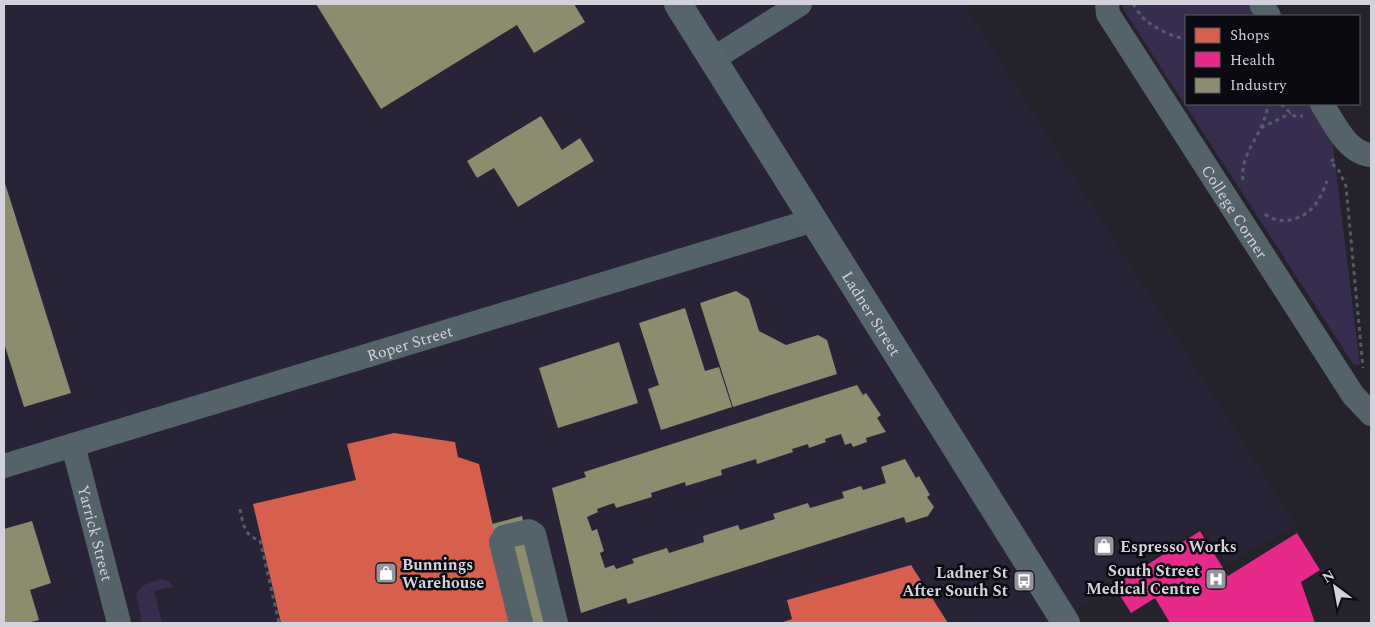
<svg xmlns="http://www.w3.org/2000/svg" width="1375" height="627" viewBox="0 0 1375 627" font-family="Spectral,serif">
  <style>
    .built { fill: #282337 }
    .green { fill: #362d4f }
    .shops { fill: #d6604d }
    .health { fill: #e7298a }
    .industry { fill: #8c8c6e }
    .lines { fill: none; stroke-linecap: round; stroke-linejoin: round }
    .path { stroke: #555d64; stroke-width: 3; stroke-dasharray: 4 4; stroke-linecap: butt }
    .street { stroke: #54626a; stroke-width: 24 }
    .secondary { stroke: #55646d; stroke-width: 28 }
    .labels { text-anchor: middle; stroke-width: 5; stroke-linejoin: round; paint-order: stroke }
    .street-label { font-size: 16px; fill: #d3d1dc; stroke: #0c0a11 }
    .poi-label { font-size: 16px; font-weight: bold; fill: #d3d1dc; stroke: #0c0a11; text-anchor: start }
  </style>
  <rect width="100%" height="100%" fill="#25222c"/>
  <path class="built" d="M 4,4 L 964,4 L 1297,527 L 1227,564 L 1202,526 L 1100,592 L 1058,623 L 4,623 Z"/>
  <g class="green">
    <path d="M 1122,4 L 1247,4 L 1255,16 L 1186,16 L 1186,104 L 1310,104 L 1332,137 L 1360,365 L 1353,364 L 1123,9 Z"/>
    <path d="M 160,579 L 170,581 L 173,587 L 154,591 L 162,623 L 142,623 L 136,594 L 142,586 Z"/>
  </g>
  <g class="shops">
    <path d="M 394,433 L 455,442 L 458,457 L 479,464 L 515,623 L 281,623 L 253,504 L 356,480 L 347,444 Z"/>
    <path d="M 911,565 L 948,623 L 780,623 L 792,619 L 787,600 Z"/>
  </g>
  <path class="health" d="M 1200,531 L 1228,576 L 1297,533 L 1320,570 L 1301,582 L 1315,623 L 1170,623 L 1155,598 L 1131,613 L 1114,586 Z"/>
  <g class="industry">
    <path d="M 316,4 L 574,4 L 585,22 L 534,53 L 517,25 L 381,109 Z"/>
    <path d="M 541,116 L 562,150 L 580,138 L 594,161 L 518,207 L 494,168 L 477,178 L 467,161 Z"/>
    <path d="M 4,180 L 71,393 L 24,407 L 4,343 Z"/>
    <path d="M 736,291 L 749,299 L 759,331 L 786,345 L 818,335 L 827,340 L 837,374 L 733,407 L 700,303 Z"/>
    <path d="M 685,308 L 705,371 L 719,367 L 732,407 L 661,430 L 648,389 L 659,385 L 639,323 Z"/>
    <path d="M 619,342 L 638,403 L 558,428 L 539,368 Z"/>
    <path d="M 857,385 L 863,395 L 866,393 L 881,415 L 877,418 L 886,432 L 866,438 L 867,442 L 853,447 L 851,443 L 845,445 L 841,434 L 825,439 L 826,442 L 809,448 L 808,444 L 792,449 L 793,452 L 757,464 L 756,459 L 721,470 L 722,475 L 686,486 L 685,482 L 651,493 L 652,497 L 616,508 L 614,503 L 597,509 L 598,512 L 587,517 L 592,531 L 597,529 L 604,551 L 600,553 L 605,568 L 614,565 L 616,569 L 634,563 L 632,559 L 667,548 L 669,553 L 704,542 L 703,536 L 738,525 L 740,530 L 775,519 L 773,514 L 808,503 L 810,508 L 844,498 L 842,492 L 861,486 L 863,490 L 886,483 L 881,467 L 905,459 L 916,478 L 919,476 L 930,495 L 927,497 L 934,507 L 928,516 L 906,523 L 904,517 L 628,604 L 626,598 L 581,613 L 552,488 L 586,477 L 584,472 Z"/>
    <path d="M 522,516 L 546,623 L 515,623 L 492,524 Z"/>
    <path d="M 32,521 L 51,583 L 30,590 L 39,620 L 27,623 L 4,623 L 4,529 Z"/>
  </g>
  <g class="lines">
    <g class="path">
      <path d="M 1133,4 C 1136,8 1139,13 1142,17 C 1152,27 1172,37 1186,39"/>
      <path d="M 1281,104 L 1294,116 L 1303,116"/>
      <path d="M 1261,128 L 1291,113"/>
      <path d="M 1334,159 L 1330,162 L 1338,169 L 1346,186 L 1363,368"/>
      <path d="M 1243,180 C 1240,157 1257,140 1264,120 C 1266,115 1267,109 1269,104"/>
      <path d="M 1265,214 C 1280,226 1303,220 1314,206 C 1320,199 1324,189 1327,181"/>
      <path d="M 240,509 C 243,523 244,537 260,540 L 279,623"/>
    </g>
    <g class="street">
      <path id="s1" d="M 1107,4 L 1108,14 L 1353,395 L 1371,414"/>
      <path d="M 1261,4 L 1269,16"/>
      <path d="M 713,59 L 800,4"/>
      <path d="M 1322,104 C 1334,123 1347,153 1371,155"/>
      <path id="s2" d="M 73,445 L 119,623"/>
      <path id="s3" d="M 4,466 L 814,220"/>
      <path d="M 521,623 L 501,542 L 504,537 L 529,531 L 534,534 L 556,623"/>
    </g>
    <path class="secondary" id="s4" d="M 678,4 L 1066,623"/>
  </g>
  <defs>
    <g id="shop-square" transform="scale(1.125)"><rect x="-9" y="-9" width="18" height="18" rx="4" fill="#96949e" stroke="#0c0a11"/><path d="M-5-2.5h2.3a2.7 3.5 0 0 1 5.4 0H5L5.5 6h-11ZM-1.5-2.5h3a1.5 2.3 0 0 0-3 0Z" fill="#fff"/></g>
    <g id="hospital-square" transform="scale(1.125)"><rect x="-9" y="-9" width="18" height="18" rx="4" fill="#96949e" stroke="#0c0a11"/><path d="M-5-5h3v3.5h4V-5h3V5h-3V1.5h-4V5h-3Z" fill="#fff"/></g>
    <g id="bus-square" transform="scale(1.125)"><rect x="-9" y="-9" width="18" height="18" rx="4" fill="#96949e" stroke="#0c0a11"/><path d="M-5-6H5V4H4V6H2V4H-2V6H-4V4H-5ZM-3.5-4V0h7V-4ZM-3.5 1.2v1.5H-2V1.2ZM2 1.2v1.5H3.5V1.2Z" fill="#fff"/></g>
  </defs>
  <g fill-rule="evenodd">
    <use href="#shop-square" x="1104" y="546"/>
    <use href="#shop-square" x="386" y="573"/>
    <use href="#hospital-square" x="1216" y="579"/>
    <use href="#bus-square" x="1024" y="581"/>
  </g>
  <g class="labels">
    <g class="street-label">
      <text dy="6" stroke="none"><textPath href="#s1" startOffset="245">College Corner</textPath></text>
      <text dy="6" stroke="none"><textPath href="#s4" startOffset="365">Ladner Street</textPath></text>
      <text dy="6" stroke="none"><textPath href="#s3" startOffset="424">Roper Street</textPath></text>
      <text dy="6" stroke="none"><textPath href="#s2" startOffset="91">Yarrick Street</textPath></text>
    </g>
    <g class="poi-label">
      <text x="1120" y="552">Espresso Works</text>
      <text x="402" y="570">Bunnings<tspan x="402" dy="18">Warehouse</tspan></text>
      <text x="1200" y="576" text-anchor="end">South Street<tspan x="1200" dy="18">Medical Centre</tspan></text>
      <text x="1008" y="578" text-anchor="end">Ladner St<tspan x="1008" dy="18">After South St</tspan></text>
    </g>
  </g>
  <rect width="1375" height="627" fill="none" stroke="#d3d1dc" stroke-width="10"/>
  <rect x="1185" y="15" width="175" height="90" fill="#0c0a11" stroke="#5c5a62"/>
  <rect x="1195" y="28" width="25" height="15" fill="#d6604d" stroke="#5c5a62"/>
  <text x="1230" y="40" font-size="15" fill="#d3d1dc">Shops</text>
  <rect x="1195" y="52" width="25" height="15" fill="#e7298a" stroke="#5c5a62"/>
  <text x="1230" y="65" font-size="15" fill="#d3d1dc">Health</text>
  <rect x="1195" y="78" width="25" height="15" fill="#8c8c6e" stroke="#5c5a62"/>
  <text x="1230" y="90" font-size="15" fill="#d3d1dc">Industry</text>
  <g transform="translate(1335 587) rotate(328)" stroke="#0c0a11" stroke-width="4" paint-order="stroke">
  <path d="M0-4L9 19L0 12L-9 19Z" fill="#d3d1dc"/>
  <text y="-8" font-size="14" font-weight="bold" text-anchor="middle" fill="#d3d1dc">N</text>
  </g>
</svg>
